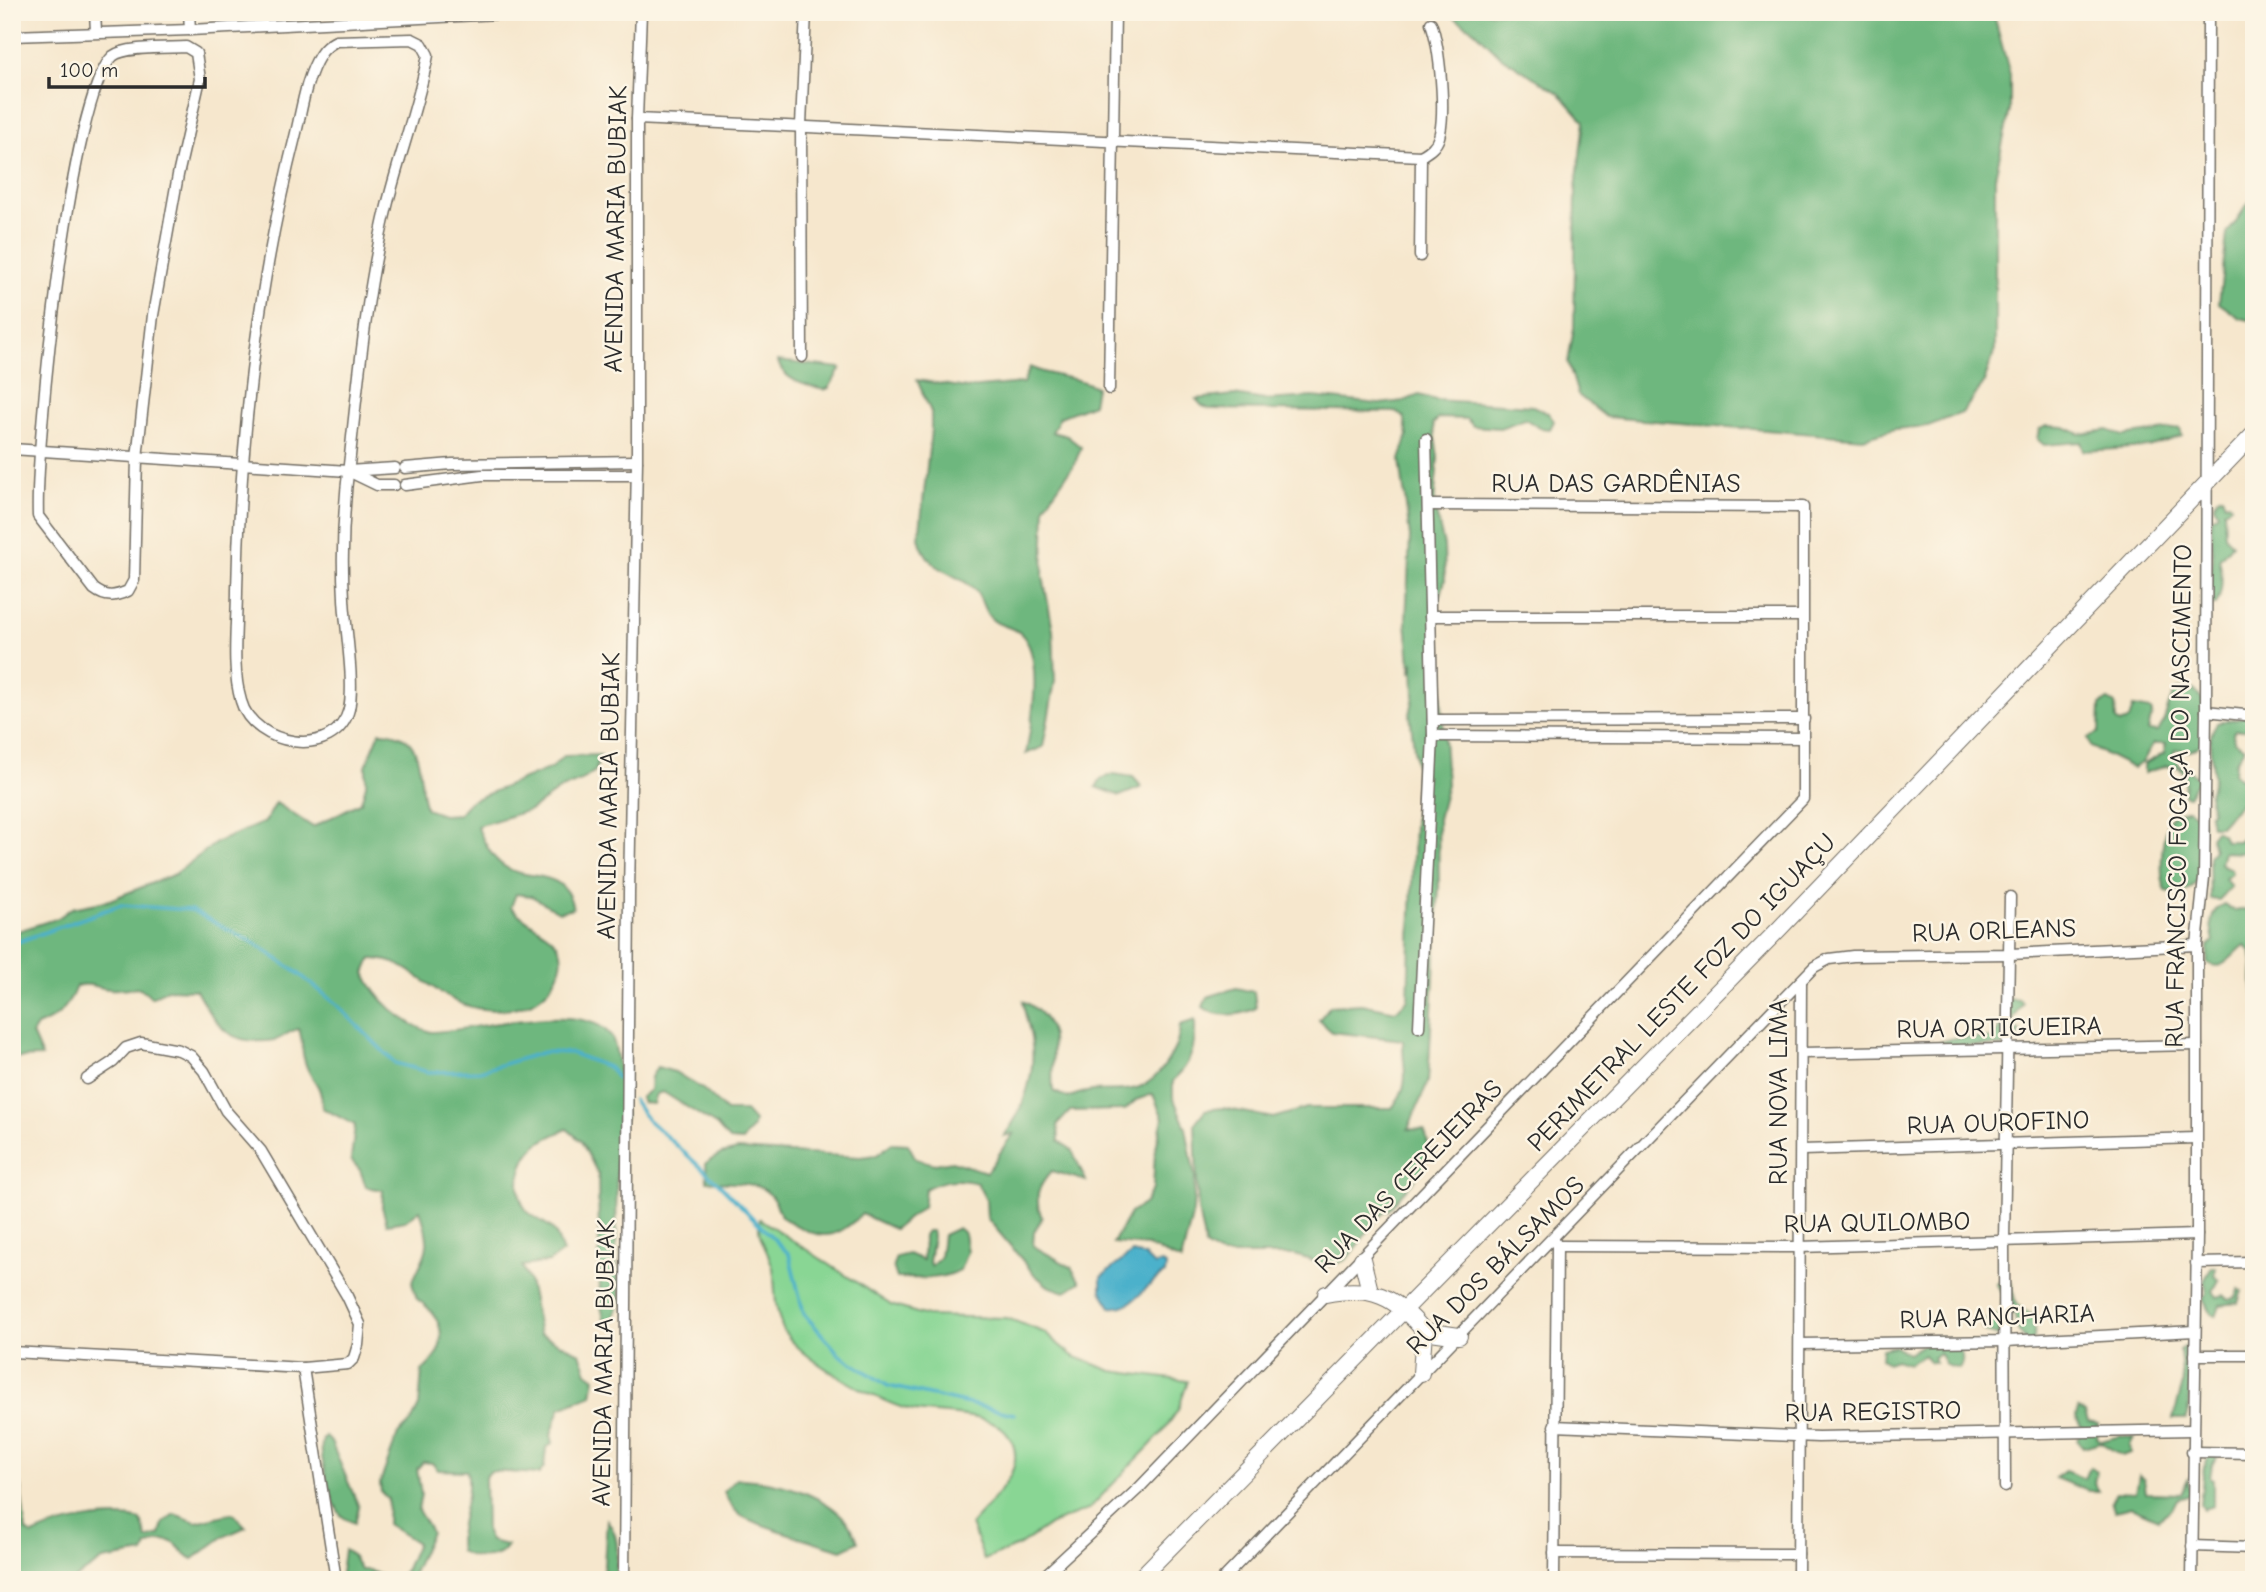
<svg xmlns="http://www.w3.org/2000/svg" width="2266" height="1592" viewBox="0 0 2266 1592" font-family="'Comic Neue',sans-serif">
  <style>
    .green { fill: #89d694; stroke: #5a8060; stroke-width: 2 }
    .forest { fill: #6eb77e; stroke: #4c7154; stroke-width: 2 }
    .water { fill: #4cb1cb; stroke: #3c6e7b; stroke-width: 2 }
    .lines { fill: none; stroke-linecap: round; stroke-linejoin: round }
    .stream { stroke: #4cb1cb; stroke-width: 3.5 }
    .minor-casing { stroke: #726d64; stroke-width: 13 }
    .highway-casing { stroke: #726d64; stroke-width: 18 }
    .minor { stroke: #fff; stroke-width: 10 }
    .highway { stroke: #fff; stroke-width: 16 }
    .labels { text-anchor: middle; stroke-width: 5; stroke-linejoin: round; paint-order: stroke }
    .street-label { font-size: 26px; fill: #2b2b2b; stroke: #fcf5e5 }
  </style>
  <rect width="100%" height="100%" fill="#fcf5e5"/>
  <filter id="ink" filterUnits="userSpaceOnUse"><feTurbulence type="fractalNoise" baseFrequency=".0143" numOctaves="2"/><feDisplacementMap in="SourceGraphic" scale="14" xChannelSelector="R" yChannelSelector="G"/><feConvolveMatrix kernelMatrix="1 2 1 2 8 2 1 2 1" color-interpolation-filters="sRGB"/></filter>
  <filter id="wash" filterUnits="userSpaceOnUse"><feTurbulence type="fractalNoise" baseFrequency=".00686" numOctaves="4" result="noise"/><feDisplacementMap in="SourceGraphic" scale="28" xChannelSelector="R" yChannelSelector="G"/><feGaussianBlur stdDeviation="1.57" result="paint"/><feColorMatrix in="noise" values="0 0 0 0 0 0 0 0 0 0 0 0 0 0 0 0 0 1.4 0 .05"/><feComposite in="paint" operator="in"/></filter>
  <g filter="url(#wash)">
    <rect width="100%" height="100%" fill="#f6e7cd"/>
    <path class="green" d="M 760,1219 L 891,1305 L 927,1316 L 1007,1318 L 1043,1332 L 1073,1356 L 1112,1371 L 1188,1381 L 1178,1410 L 1162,1433 L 1088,1510 L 1051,1524 L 1020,1545 L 984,1560 L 971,1524 C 991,1501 1033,1466 1007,1434 C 990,1412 940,1415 915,1411 C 884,1406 793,1356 782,1327 C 775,1309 775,1292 774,1274 C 773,1256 754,1237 760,1219 Z"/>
    <g class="forest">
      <path d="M 1446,12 L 1993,12 L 2010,75 L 2010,110 L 1995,177 L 1995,349 L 1983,385 L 1962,413 L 1928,426 L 1895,429 L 1863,438 L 1606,417 L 1578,395 L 1568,362 L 1574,328 L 1576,188 L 1584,121 L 1560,94 L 1500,56 L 1475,31 Z"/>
      <path d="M 2254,195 L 2254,321 L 2240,318 L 2219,303 L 2227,234 Z"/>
      <path d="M 778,361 L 841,368 L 829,388 L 824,390 C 807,386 782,380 778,361 Z"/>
      <path d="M 1030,367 C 1052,378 1074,375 1096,387 L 1093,404 L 1060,417 L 1052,432 L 1067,436 L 1081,447 L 1075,463 L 1045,506 L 1043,576 L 1053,630 L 1055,681 L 1043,747 L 1026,754 C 1031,726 1045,654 1020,633 C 1011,626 995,626 988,615 C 981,604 980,591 968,584 C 944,569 927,568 919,538 L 931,430 L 931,412 L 917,380 L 967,388 L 1023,383 Z"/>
      <path d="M 1234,395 L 1265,400 L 1313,397 L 1379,404 L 1404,401 L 1419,395 L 1436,400 L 1533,406 L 1548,413 L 1554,421 L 1550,429 L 1540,428 L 1525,419 L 1500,428 L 1473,426 L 1467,419 L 1439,418 L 1433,424 L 1438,458 L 1434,504 L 1444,546 L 1445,580 L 1436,613 L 1447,784 L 1438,819 L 1439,887 L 1428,1082 L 1408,1129 L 1424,1130 C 1440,1168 1409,1180 1389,1210 L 1383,1212 L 1346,1260 L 1330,1266 L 1295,1255 L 1220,1255 L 1205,1246 L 1198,1210 L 1195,1123 L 1205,1110 L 1223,1108 L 1273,1118 L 1307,1108 L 1392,1108 C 1413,1082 1402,1069 1403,1040 L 1332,1032 L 1319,1020 L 1330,1006 L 1362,1004 L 1396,1011 L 1408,999 L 1416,766 L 1410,714 L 1414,696 L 1413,661 L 1411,673 L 1406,622 L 1410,537 L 1400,460 L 1408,435 L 1404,417 L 1396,412 L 1210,409 L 1202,406 L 1196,399 Z"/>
      <path d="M 2046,426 L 2065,427 L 2080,434 L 2108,430 L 2123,436 L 2180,428 L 2182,436 L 2148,447 L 2084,451 L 2081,442 L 2044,445 L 2037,439 L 2039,430 Z"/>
      <path d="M 2222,496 L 2225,503 L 2229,502 L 2231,506 L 2224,510 L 2225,535 L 2232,544 L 2219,559 C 2223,572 2223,593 2216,605 L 2208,605 L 2213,558 L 2211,518 L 2218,513 L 2214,505 L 2218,497 Z"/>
      <path d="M 2179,689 L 2194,690 L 2203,701 L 2202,744 L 2190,751 L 2176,749 L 2173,753 L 2179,764 L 2199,778 L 2188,796 L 2184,795 L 2185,774 L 2179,767 L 2165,766 L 2144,773 L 2144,764 L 2164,753 L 2166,744 L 2153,744 L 2142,763 L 2133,768 L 2091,747 L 2088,738 L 2099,732 L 2100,705 L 2108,700 L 2115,704 L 2116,721 L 2120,724 L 2129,720 L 2133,707 L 2150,710 L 2152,713 L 2148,731 L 2157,732 C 2169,720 2165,700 2179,689 Z"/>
      <path d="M 2246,716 L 2254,717 L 2254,730 L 2235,730 L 2233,733 L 2234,741 L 2244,748 L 2235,762 L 2234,774 L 2240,779 L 2254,780 L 2254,813 L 2249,812 L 2247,799 L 2243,800 L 2220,826 L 2211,826 L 2209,814 L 2212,810 C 2207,790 2210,796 2213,778 C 2215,758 2203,742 2217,723 Z"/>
      <path d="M 380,732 C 430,733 415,777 426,809 L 443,815 L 459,814 L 470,801 L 551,768 L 564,756 L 601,755 L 595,771 L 581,781 L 561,789 L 530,810 L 477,826 C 483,839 489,854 500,863 C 525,885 563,863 573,908 L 559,912 L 531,896 L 516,894 L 511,907 C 532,932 582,937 553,983 C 544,998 530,1005 513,1008 C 439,1021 423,958 371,959 L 365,973 C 376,1000 404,1024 431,1032 C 470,1032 590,996 612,1038 C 620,1053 619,1095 626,1117 L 617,1132 L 616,1260 L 621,1301 L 612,1322 L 604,1319 L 600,1302 L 598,1174 L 581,1141 L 567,1129 C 557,1134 545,1138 537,1145 C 520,1158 512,1193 527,1211 C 534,1219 548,1223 554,1231 C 558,1237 560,1246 563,1252 L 549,1262 L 522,1266 L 529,1281 L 540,1334 L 580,1353 L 587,1372 L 595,1378 L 592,1395 L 560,1408 L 551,1435 L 553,1443 L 546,1448 L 544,1467 L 539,1474 L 491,1471 L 485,1477 L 486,1533 L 490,1541 L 507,1545 C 499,1561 474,1560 460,1551 C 455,1524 473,1497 467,1471 L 438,1470 L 432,1463 L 423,1462 L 417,1469 L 421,1494 L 418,1510 L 431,1532 L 410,1580 L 397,1580 L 406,1569 L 417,1543 L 387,1524 L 388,1499 L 381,1492 L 380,1483 L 398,1434 L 411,1422 L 419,1406 L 422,1371 C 450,1348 446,1319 417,1299 L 412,1283 C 427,1248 433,1250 420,1210 L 405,1221 L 387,1224 L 382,1207 L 383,1190 L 366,1187 L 360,1170 L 351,1160 L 355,1125 L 322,1108 C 322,1081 311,1083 305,1062 C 301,1051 303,1040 299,1029 C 289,1030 284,1038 275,1040 C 227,1047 217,1025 196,990 L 168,989 L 151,998 C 140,981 126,991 110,989 C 96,988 91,982 76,986 C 68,1008 58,1018 37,1026 L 32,1034 L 42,1057 L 12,1058 L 12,933 L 58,918 L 72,908 L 107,901 L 175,874 L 217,842 L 265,822 L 276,803 L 313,827 L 361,802 L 366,785 L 366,766 Z"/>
      <path d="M 1114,774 L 1133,777 L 1142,787 L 1120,796 L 1096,787 L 1101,779 Z"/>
      <path d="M 2188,809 L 2202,819 C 2203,848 2211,900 2166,891 C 2158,875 2162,831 2171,816 Z"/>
      <path d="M 2254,826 L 2254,847 L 2246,853 L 2223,852 L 2220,864 L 2231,869 L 2232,873 L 2225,879 L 2231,887 L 2219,900 L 2210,899 L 2209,856 L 2214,849 L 2210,837 L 2215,830 L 2222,834 L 2225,841 L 2238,841 Z"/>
      <path d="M 2224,904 L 2235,911 L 2254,908 L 2254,993 C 2247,978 2261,958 2245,945 C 2232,954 2224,973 2207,963 L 2208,946 L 2214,941 C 2210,925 2208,912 2224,904 Z"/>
      <path d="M 1236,988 L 1254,992 L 1256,1008 C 1241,1016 1216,1018 1203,1007 L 1207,997 Z"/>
      <path d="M 2007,999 L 2020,1000 L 2023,1003 L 2013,1019 L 2014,1027 L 2020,1032 L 2016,1040 L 2004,1046 L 1937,1045 C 1949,1033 1976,1040 1993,1038 L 2002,1023 L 2004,1001 Z"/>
      <path d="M 1023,1001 C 1065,1022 1049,1053 1053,1091 L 1068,1098 C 1104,1079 1136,1108 1165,1065 C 1174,1051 1179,1043 1180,1025 L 1195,1020 C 1196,1046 1192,1063 1173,1081 L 1173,1097 L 1186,1128 L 1195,1177 L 1193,1212 L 1181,1261 L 1148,1246 L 1113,1243 L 1130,1213 L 1145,1203 L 1153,1188 L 1155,1152 L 1163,1118 L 1153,1094 L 1136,1100 L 1125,1110 L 1070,1111 L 1058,1124 L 1059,1141 L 1072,1150 L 1086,1181 L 1052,1171 C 1037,1187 1034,1197 1042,1218 L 1034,1232 L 1033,1246 L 1071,1267 L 1080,1282 L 1065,1292 L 1048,1286 L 1034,1274 L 987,1218 L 986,1200 L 977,1183 C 957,1178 944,1179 925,1189 L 923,1207 L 894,1229 L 862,1214 C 829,1246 817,1237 781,1217 C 770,1175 742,1186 707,1181 L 706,1163 L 721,1154 L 738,1150 L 860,1157 L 877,1155 L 892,1143 L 908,1144 L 916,1159 L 935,1164 L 952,1161 L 986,1172 C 998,1160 1002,1145 1015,1133 L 1004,1136 C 1024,1110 1037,1071 1031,1038 C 1029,1025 1024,1014 1023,1001 Z"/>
      <path d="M 657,1067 L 675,1072 L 704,1090 L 726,1111 L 745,1111 L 754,1121 L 753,1127 L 742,1141 L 729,1140 L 717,1126 L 663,1092 L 656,1094 L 653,1104 L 643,1103 L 640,1098 L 650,1090 L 651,1077 Z"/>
      <path d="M 958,1228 L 964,1233 L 967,1252 L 960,1270 C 937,1281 922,1278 897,1278 L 893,1266 L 896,1257 L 908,1254 L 923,1260 L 924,1235 L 927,1231 L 932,1231 L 933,1235 L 929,1262 L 931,1266 L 940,1258 L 943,1235 Z"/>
      <path d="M 2212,1267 L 2216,1268 L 2214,1276 L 2219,1280 L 2213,1291 L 2217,1297 L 2224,1295 L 2229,1300 L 2236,1298 L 2239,1289 L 2242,1291 L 2238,1303 L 2220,1305 L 2216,1316 L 2209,1311 L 2203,1299 L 2207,1293 L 2204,1281 Z"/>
      <path d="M 2000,1281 L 2013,1284 C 2012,1302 2019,1310 2035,1316 L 2034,1338 L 2030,1346 L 2018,1330 L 2014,1312 L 2010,1314 L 2010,1327 L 1999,1336 L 1985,1332 L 1982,1328 L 1985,1320 L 2002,1313 L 2002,1293 L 1996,1283 Z"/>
      <path d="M 1934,1337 C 1951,1336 1970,1353 1959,1369 L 1946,1365 L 1939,1353 L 1933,1358 L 1935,1362 L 1930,1362 L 1924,1355 L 1908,1364 L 1895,1360 L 1887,1363 L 1881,1359 L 1882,1349 L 1894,1346 L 1908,1354 Z"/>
      <path d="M 2186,1346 L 2191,1352 L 2188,1415 L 2186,1419 L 2173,1419 L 2183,1384 L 2180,1350 Z"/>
      <path d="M 2078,1409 L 2085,1413 L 2088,1422 L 2098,1424 L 2097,1438 L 2101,1441 L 2120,1436 L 2134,1438 L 2129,1445 L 2130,1453 L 2122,1456 L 2100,1442 L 2083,1447 L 2078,1441 L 2082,1428 L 2076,1417 Z"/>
      <path d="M 325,1436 L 331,1442 L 359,1507 L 355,1523 C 350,1521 344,1519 341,1515 C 331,1503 315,1447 325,1436 Z"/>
      <path d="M 12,1455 L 21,1490 L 26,1531 L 33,1535 C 58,1522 114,1512 141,1520 L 147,1539 L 160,1535 L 163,1523 L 174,1514 L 196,1522 L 233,1513 L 246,1527 L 223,1537 L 193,1559 C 174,1550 179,1531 147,1546 L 144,1553 L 103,1560 L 73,1580 L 12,1580 Z"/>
      <path d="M 2215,1455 L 2217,1458 L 2212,1465 L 2210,1478 L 2213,1480 L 2213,1506 L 2203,1509 L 2200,1505 L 2204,1467 L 2209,1456 Z"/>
      <path d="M 2090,1467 L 2096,1471 L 2094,1483 L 2099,1491 L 2088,1491 L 2055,1478 L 2065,1471 L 2085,1479 Z"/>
      <path d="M 2139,1475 L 2144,1480 L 2146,1493 L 2181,1494 L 2188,1479 L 2191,1495 L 2177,1499 L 2172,1509 L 2158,1519 L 2131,1507 L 2115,1511 L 2111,1502 L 2116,1492 L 2136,1493 Z"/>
      <path d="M 736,1479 C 778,1479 845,1498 858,1542 L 842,1550 C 823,1544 750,1524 739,1514 C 732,1508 727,1500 724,1491 Z"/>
      <path d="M 607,1520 C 622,1539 616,1557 616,1580 L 603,1580 Z"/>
      <path d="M 344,1550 L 352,1555 L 360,1570 L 369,1570 L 390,1580 L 340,1580 Z"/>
    </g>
    <path class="water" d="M 1132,1253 L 1145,1256 L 1154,1265 L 1162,1263 L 1166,1265 L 1165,1274 C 1146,1282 1135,1310 1111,1307 L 1101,1291 L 1101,1277 Z"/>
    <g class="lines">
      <g class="stream">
        <path d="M 12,944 L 120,905 L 191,910 L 254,943 L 298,973 L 335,1003 L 395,1063 L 428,1072 L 480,1071 L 544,1052 L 571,1053 L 610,1068 L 617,1078"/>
        <path d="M 633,1100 L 647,1119 L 717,1182 L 789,1254 L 804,1314 L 840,1355 L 888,1386 L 1014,1414"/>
      </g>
    </g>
  </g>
  <g filter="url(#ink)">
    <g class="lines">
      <g class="minor-casing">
        <g id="minor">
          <path d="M 95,12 L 96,31"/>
          <path d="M 189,12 L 190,30"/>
          <path d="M 12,36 L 190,30 L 535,12"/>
          <path d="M 412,39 L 422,44 L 428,55 C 418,107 399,156 387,206 C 367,289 359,372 350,456 C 344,502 341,551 344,598 C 345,627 355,682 349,709 C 336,761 253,746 241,701 C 231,667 237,625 237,590 C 240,437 258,282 296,133 C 302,108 306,77 320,55 C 324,48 329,45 336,41 Z"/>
          <path d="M 186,47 L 196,53 L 200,79 L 178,175 L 153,315 L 137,458 L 134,580 L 128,591 C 114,597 106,598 94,589 L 38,516 C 35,447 70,94 113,56 C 125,46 169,48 186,47 Z"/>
          <path d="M 637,119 L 1421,156"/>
          <path d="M 1420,256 L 1421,156 C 1429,151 1436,147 1439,137 C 1446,112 1440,48 1431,23"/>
          <path d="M 802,357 L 801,125 L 806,12"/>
          <path d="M 1109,389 L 1115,12"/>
          <path d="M 12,449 L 348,471 L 395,468"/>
          <path d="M 405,468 L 452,464 L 637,461"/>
          <path d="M 348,471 L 377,485 L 394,485"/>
          <path d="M 405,485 L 482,475 L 636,475"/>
          <path d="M 1430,616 L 1802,616"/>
          <path d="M 2206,711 L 2254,716"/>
          <path d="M 1433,720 L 1804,719"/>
          <path d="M 1433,736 L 1803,738"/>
          <path d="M 1419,1027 L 1433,736 L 1426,439"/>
          <path d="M 1802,1053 L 2197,1045"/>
          <path d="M 87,1079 L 113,1062 L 126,1048 L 141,1043 L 179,1050 L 191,1056 L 204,1071 L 226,1111 L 261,1151 L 347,1296 L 360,1324 L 358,1345 L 354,1358 L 348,1364 L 303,1368"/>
          <path d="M 1802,1150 L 2196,1138"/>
          <path d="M 1557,1246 L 1799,1247 L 2197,1235"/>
          <path d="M 2196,1263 L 2254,1262"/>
          <path d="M 1801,1344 L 2006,1341 L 2195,1331"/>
          <path d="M 12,1352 L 303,1368 L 336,1580"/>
          <path d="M 2195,1355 L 2254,1355"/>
          <path d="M 1554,1426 L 1818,1437 L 2192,1430"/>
          <path d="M 2192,1452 L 2254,1453"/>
          <path d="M 2005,1487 L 2004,1242 L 2010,897"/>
          <path d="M 2192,1546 L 2254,1548"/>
          <path d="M 1554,1553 L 1798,1554"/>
          <path d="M 624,1580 L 629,893 L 637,461 L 637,119 L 641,12"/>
          <path d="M 1040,1580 L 1139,1488 L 1803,799 L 1803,507 L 1428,505"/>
          <path d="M 1222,1580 L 1814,967 L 1829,959 L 1853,956 L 2010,954 L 2197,945"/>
          <path d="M 1554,1580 L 1557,1246 L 1554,1240"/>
          <path d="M 1798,1580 L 1801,983"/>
          <path d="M 2192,1580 L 2197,1235 L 2197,945 L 2204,878 L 2206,711 L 2208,12"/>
        </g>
      </g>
      <g class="highway-casing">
        <g id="highway">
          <path d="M 1362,1259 L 1370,1291"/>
          <path d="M 1326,1294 C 1371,1285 1395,1296 1424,1331 L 1459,1336"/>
          <path d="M 1421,1373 L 1424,1331"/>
          <path d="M 1138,1580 L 1780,928 L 2254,434"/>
        </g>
      </g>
      <use href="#minor" class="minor"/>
      <use href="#highway" class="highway"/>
    </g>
  </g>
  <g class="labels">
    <g class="street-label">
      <text transform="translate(615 229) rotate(-89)" y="9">AVENIDA MARIA BUBIAK</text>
      <text x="1616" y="492">RUA DAS GARDÊNIAS</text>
      <text transform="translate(608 796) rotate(-89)" y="9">AVENIDA MARIA BUBIAK</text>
      <text transform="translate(2178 796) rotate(-89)" y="9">RUA FRANCISCO FOGAÇA DO NASCIMENTO</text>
      <text transform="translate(1994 930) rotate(-2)" y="9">RUA ORLEANS</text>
      <text transform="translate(1681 992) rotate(-46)" y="9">PERIMETRAL LESTE FOZ DO IGUAÇU</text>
      <text transform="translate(1999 1027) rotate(-1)" y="9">RUA ORTIGUEIRA</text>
      <text transform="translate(1778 1092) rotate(-90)" y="9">RUA NOVA LIMA</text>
      <text transform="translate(1998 1122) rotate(-2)" y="9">RUA OUROFINO</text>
      <text transform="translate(1408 1176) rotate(-46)" y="9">RUA DAS CEREJEIRAS</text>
      <text transform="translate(1877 1222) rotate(-1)" y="9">RUA QUILOMBO</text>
      <text transform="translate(1495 1265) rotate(-45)" y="9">RUA DOS BÁLSAMOS</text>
      <text transform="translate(1997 1316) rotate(-2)" y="9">RUA RANCHARIA</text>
      <text transform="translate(603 1363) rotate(-89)" y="9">AVENIDA MARIA BUBIAK</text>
      <text transform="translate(1873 1411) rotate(-1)" y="9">RUA REGISTRO</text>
    </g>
  </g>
  <rect width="2266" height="1592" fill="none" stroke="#fcf5e5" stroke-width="42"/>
  <path d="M49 77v10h156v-10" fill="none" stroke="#2b2b2b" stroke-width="3.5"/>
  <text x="60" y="77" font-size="21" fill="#2b2b2b" stroke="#fcf5e5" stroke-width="5" paint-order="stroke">100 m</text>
</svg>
